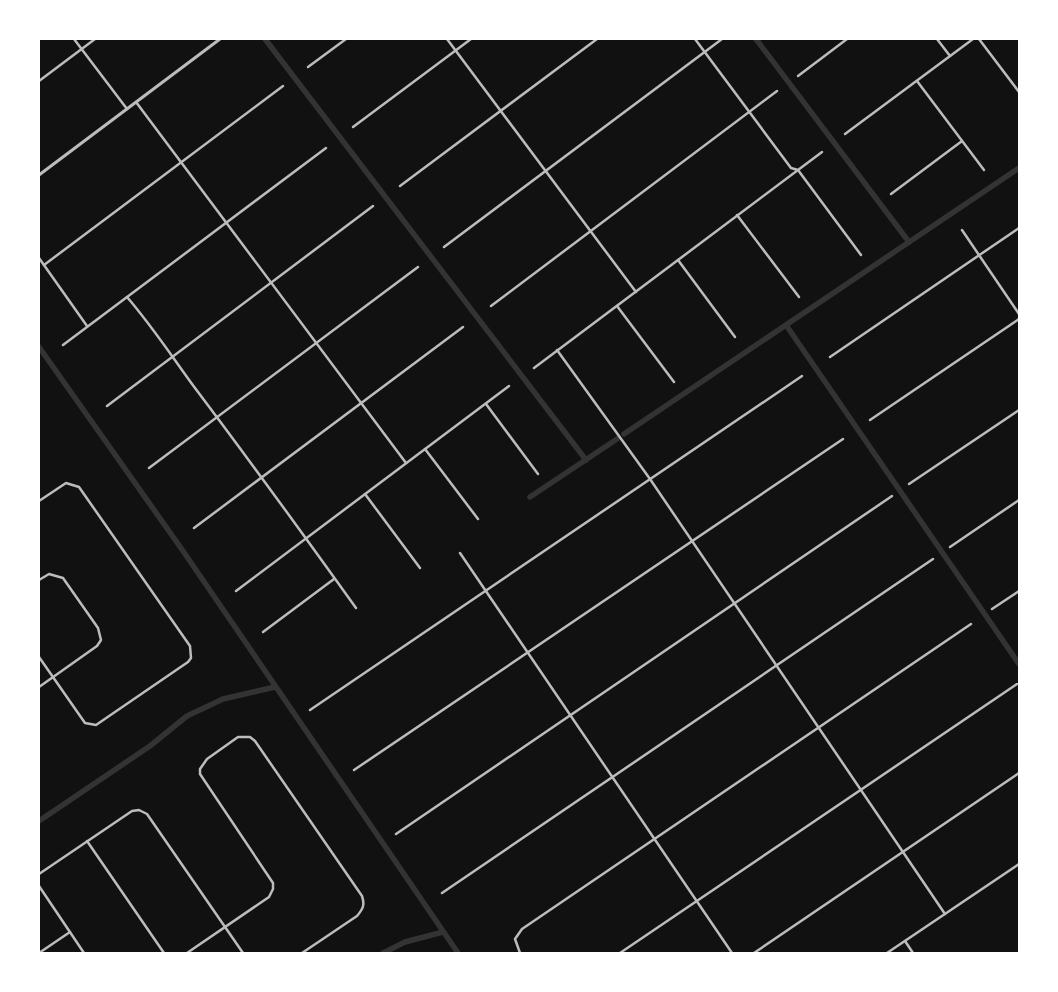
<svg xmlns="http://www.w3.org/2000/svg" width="1058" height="992" viewBox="0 0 1058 992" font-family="Overpass,sans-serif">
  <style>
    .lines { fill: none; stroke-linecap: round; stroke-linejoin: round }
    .canal { stroke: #333; stroke-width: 5.5 }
    .minor { stroke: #bcbcbc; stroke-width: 2.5 }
    .tertiary { stroke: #bcbcbc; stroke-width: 3 }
  </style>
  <rect width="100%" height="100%" fill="#111"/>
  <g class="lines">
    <g class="canal">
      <path d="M 265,39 L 586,460"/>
      <path d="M 756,39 L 909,242"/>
      <path d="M 786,325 L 1019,664"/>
      <path d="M 39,347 L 183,551 L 458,953"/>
      <path d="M 624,434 L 1019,168"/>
      <path d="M 530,497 L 617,439"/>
      <path d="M 39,821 L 150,746 L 187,716 L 223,699 L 275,687"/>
      <path d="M 383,953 L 405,942 L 443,932"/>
    </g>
    <g class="minor">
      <path d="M 74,39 L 127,109"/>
      <path d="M 447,39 L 636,292"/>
      <path d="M 695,39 L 791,168 L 798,170 L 861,255"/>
      <path d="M 937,39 L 950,56"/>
      <path d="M 979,39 L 1019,92"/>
      <path d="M 308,67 L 346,39"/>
      <path d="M 798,76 L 847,39"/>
      <path d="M 39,81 L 95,39"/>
      <path d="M 917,81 L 984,170"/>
      <path d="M 136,102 L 406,463"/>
      <path d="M 353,127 L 471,39"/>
      <path d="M 845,134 L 973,39"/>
      <path d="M 400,186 L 597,39"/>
      <path d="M 891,194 L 962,141"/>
      <path d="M 737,215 L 799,297"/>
      <path d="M 962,230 L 1019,314"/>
      <path d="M 444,247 L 722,39"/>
      <path d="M 39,258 L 87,326"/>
      <path d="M 678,260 L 735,337"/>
      <path d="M 44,265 L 283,86"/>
      <path d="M 127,297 C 152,326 173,358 195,388 C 250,461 303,534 356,608"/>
      <path d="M 491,306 L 777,91"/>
      <path d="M 617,306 L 674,382"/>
      <path d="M 63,345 L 326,148"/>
      <path d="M 557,350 L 650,479 L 945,914"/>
      <path d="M 830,357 L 1019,228"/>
      <path d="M 534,368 L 822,152"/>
      <path d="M 486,404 L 538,474"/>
      <path d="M 107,406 L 373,206"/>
      <path d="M 870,420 L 1019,319"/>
      <path d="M 425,449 L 478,519"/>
      <path d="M 149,468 L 418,267"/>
      <path d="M 909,484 L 1019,410"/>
      <path d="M 365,494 L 420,568"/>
      <path d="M 39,501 L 66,483 L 79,487 L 190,646 L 191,658 L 188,662 L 96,725 L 85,723 L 39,657"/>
      <path d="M 194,528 L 463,327"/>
      <path d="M 950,547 L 1019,500"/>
      <path d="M 460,553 L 732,953"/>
      <path d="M 39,580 L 49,574 L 63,578 L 98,628 L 101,640 L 97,646 L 39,687"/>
      <path d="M 236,591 L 509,386"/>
      <path d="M 992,609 L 1019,591"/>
      <path d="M 263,632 L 334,579"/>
      <path d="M 310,710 L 802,376"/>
      <path d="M 354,770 L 843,439"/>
      <path d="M 396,834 L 892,496"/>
      <path d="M 87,841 L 164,953"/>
      <path d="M 39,874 L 132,811 L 139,810 L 147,814 L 243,953"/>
      <path d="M 39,886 L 84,953"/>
      <path d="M 442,893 L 933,559"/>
      <path d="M 905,941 L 913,953"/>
      <path d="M 39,953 L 70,932"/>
      <path d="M 187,953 L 269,897 L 273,889 L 273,883 L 200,774 L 200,769 L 207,759 L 238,737 L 250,737 L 255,741 L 362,896 C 365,905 363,909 357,916 L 302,953"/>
      <path d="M 520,953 L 515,939 L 522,929 L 971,624"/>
      <path d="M 620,953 L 1017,684"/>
      <path d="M 754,953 L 1019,773"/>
      <path d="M 887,953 L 1019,864"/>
    </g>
    <path class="tertiary" d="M 39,175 L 220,39"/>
  </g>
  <rect width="1058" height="992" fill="none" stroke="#ffffff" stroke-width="80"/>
</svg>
